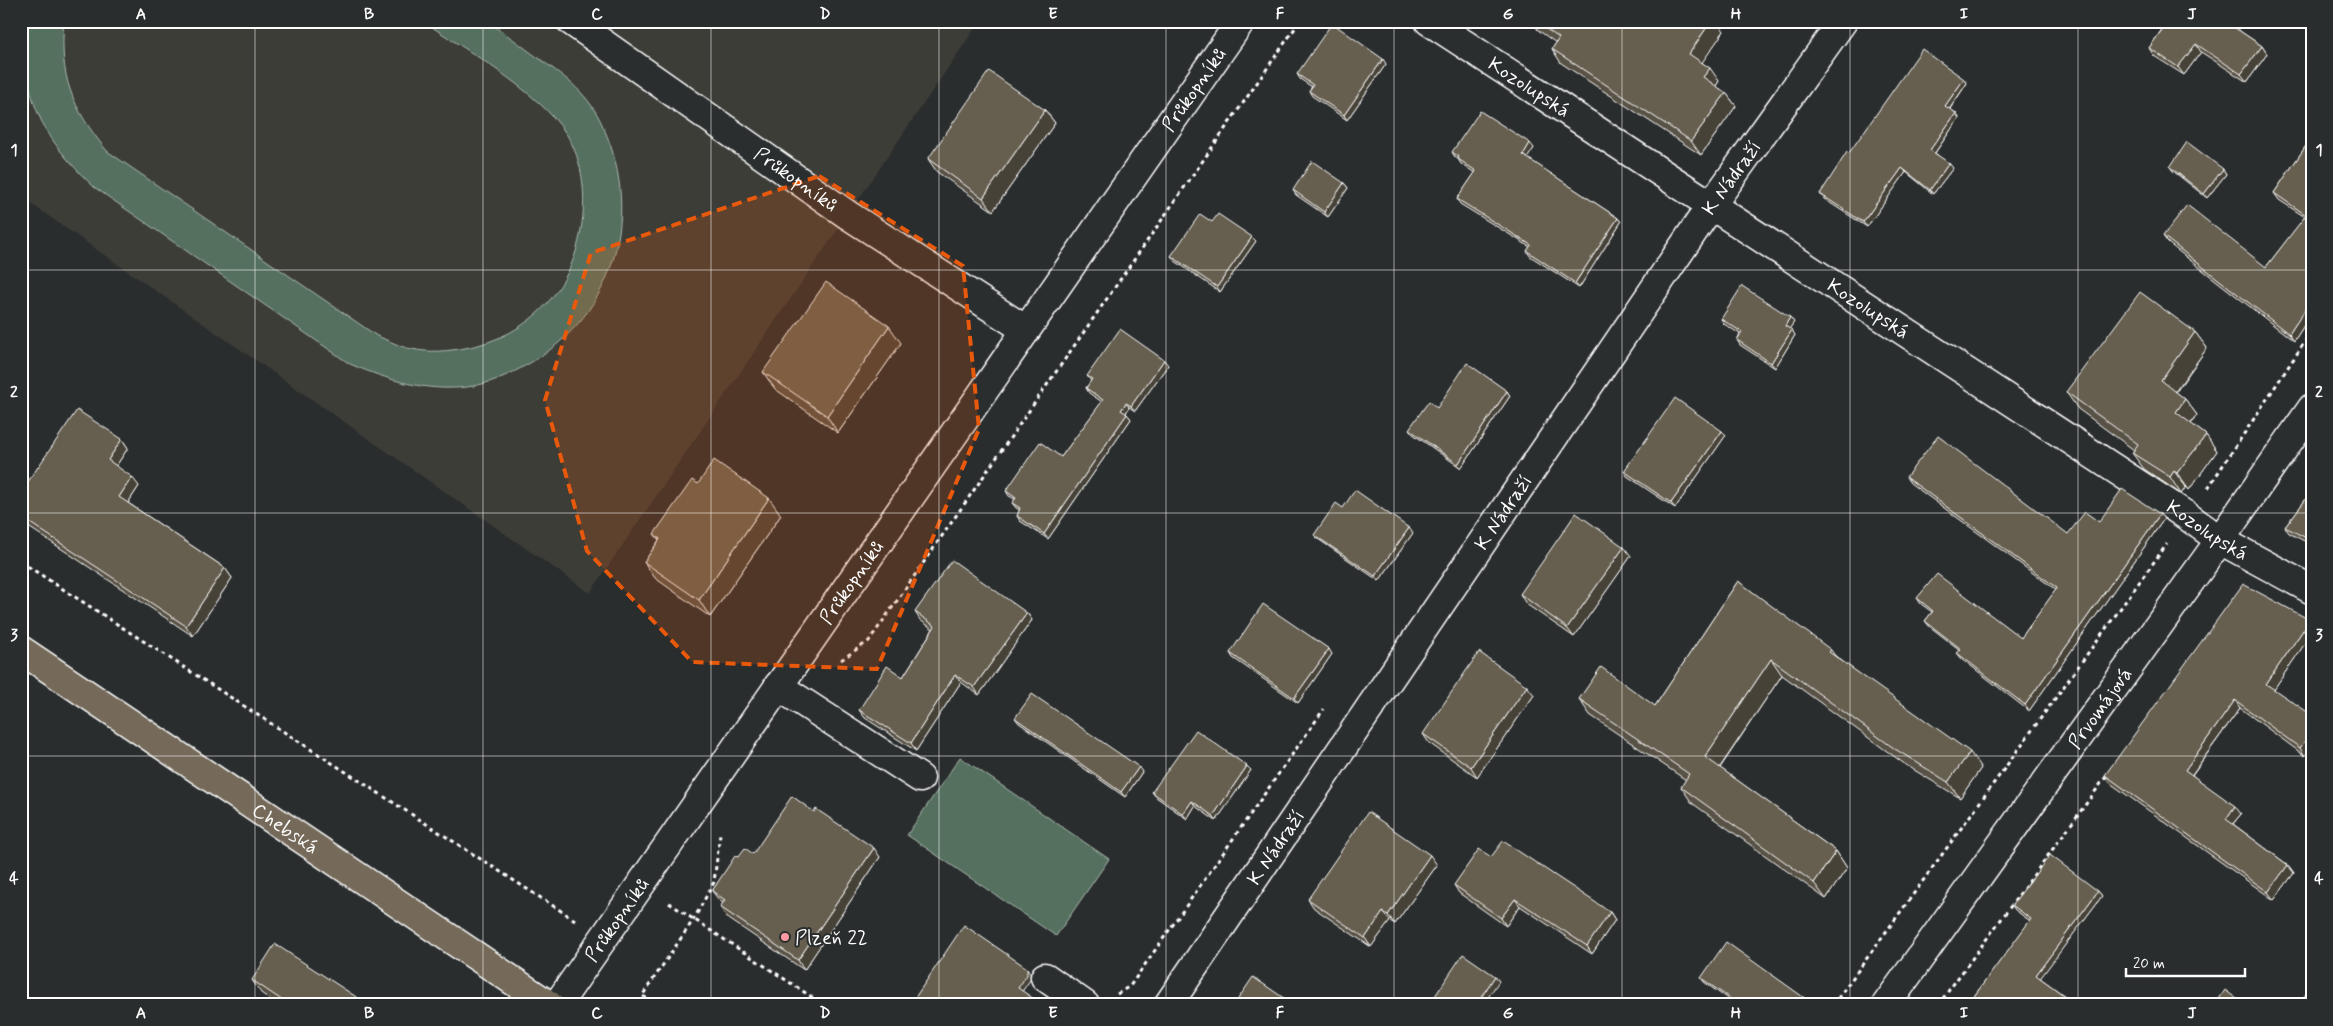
<svg xmlns="http://www.w3.org/2000/svg" width="2333" height="1026" viewBox="0 0 2333 1026" font-family="Mynerve,sans-serif">
  <style>
    .built { fill: #3c3c38 }
    .green { fill: #54705f; stroke: #aab8af }
    .lines { fill: none; stroke-linecap: round; stroke-linejoin: round }
    .minor-casing { stroke: #fff; stroke-width: 31 }
    .major-casing { stroke: #fff; stroke-width: 31 }
    .path { stroke: #fff; stroke-width: 3; stroke-dasharray: 4 4; stroke-linecap: butt }
    .minor { stroke: #2a2d2e; stroke-width: 28 }
    .major { stroke: #746a5a; stroke-width: 28 }
    .wall { fill: #585144; stroke: #fff }
    .shaded-wall { fill: #474237; stroke: #fff }
    .building { fill: #665e4f; stroke: #fff }
    .marked { fill: #e8590c; fill-opacity: 0.2; stroke: #e8590c; stroke-width: 4; stroke-dasharray: 10 6; stroke-linejoin: round }
    .grid { fill: none; stroke: #fff; stroke-width: 1; stroke-opacity: 0.55 }
    .poi-dot { fill: #ff9aa2; stroke: #2a2d2e; stroke-width: 2 }
    .labels { text-anchor: middle; stroke-width: 4; stroke-linejoin: round; paint-order: stroke }
    .street-label { font-size: 20px; fill: #fff; stroke: #2a2d2e }
    .poi-label { font-size: 20px; fill: #fff; stroke: #2a2d2e; text-anchor: start }
    .neatline { fill: none; stroke: #fff; stroke-width: 2 }
    .grid-label { font-size: 16px; text-anchor: middle; font-weight: bold; fill: #fff }
  </style>
  <rect width="100%" height="100%" fill="#2a2d2e"/>
  <filter id="ink" filterUnits="userSpaceOnUse"><feTurbulence type="fractalNoise" baseFrequency=".02" numOctaves="2"/><feDisplacementMap in="SourceGraphic" scale="10" xChannelSelector="R" yChannelSelector="G"/><feConvolveMatrix kernelMatrix="1 2 1 2 8 2 1 2 1" color-interpolation-filters="sRGB"/></filter>
  <g filter="url(#ink)">
    <path class="built" d="M 21,21 L 980,21 L 590,593 L 21,197 Z"/>
    <g class="green">
      <path d="M 26,21 L 64,21 C 59,77 72,108 107,151 L 377,336 C 388,340 400,347 412,349 C 429,353 448,351 465,348 C 530,336 574,289 582,223 C 586,194 583,161 567,135 C 539,91 467,51 423,21 C 442,21 464,18 483,21 C 493,23 527,50 537,57 C 562,75 586,91 600,120 C 644,209 617,313 530,363 C 511,374 490,384 467,387 C 426,392 388,380 350,364 L 94,187 C 40,136 21,96 26,21 Z"/>
      <path d="M 960,757 L 1109,859 L 1056,936 L 907,835 Z"/>
    </g>
    <g class="lines">
      <g class="minor-casing">
        <g id="minor">
          <path id="s1" d="M 571,21 L 848,215 L 1026,330"/>
          <path id="s2" d="M 1429,21 L 2187,516 L 2220,540 L 2312,590"/>
          <path d="M 778,686 L 920,778"/>
          <path d="M 1045,977 L 1085,1005"/>
          <path id="s3" d="M 557,1005 L 1241,21"/>
          <path id="s4" d="M 1168,1005 L 1710,207 L 1843,21"/>
          <path id="s5" d="M 1886,1005 L 2220,540 L 2312,408"/>
        </g>
      </g>
      <g class="major-casing">
        <g id="major">
          <path id="s6" d="M 21,650 L 549,1005"/>
        </g>
      </g>
      <g class="path">
        <path d="M 2208,488 L 2312,331"/>
        <path d="M 21,562 L 575,920"/>
        <path d="M 841,660 L 869,641 L 1300,21"/>
        <path d="M 669,903 L 824,1005"/>
        <path d="M 1117,994 L 1130,986 L 1324,709"/>
        <path d="M 661,1005 L 642,996 L 694,919 L 714,882 L 720,834"/>
        <path d="M 1833,1005 L 2167,544"/>
        <path d="M 1938,1005 L 2108,774"/>
      </g>
      <use href="#minor" class="minor"/>
      <use href="#major" class="major"/>
    </g>
    <g class="wall">
      <path d="M 1532,21 L 1623,21 L 1724,31 L 1702,62 L 1719,81 L 1716,86 L 1726,93 L 1736,106 L 1701,155 L 1561,63 L 1552,49 L 1556,43 L 1538,30 Z"/>
      <path d="M 1784,21 L 1795,21 L 1792,26 Z"/>
      <path d="M 2159,21 L 2225,21 L 2262,46 L 2267,54 L 2247,82 L 2201,52 L 2184,75 L 2154,56 L 2149,48 L 2165,25 Z"/>
      <path d="M 1386,64 L 1347,120 L 1312,96 L 1309,91 L 1312,87 L 1300,79 L 1297,74 Z"/>
      <path d="M 1967,83 L 1950,109 L 1956,113 L 1959,118 L 1935,153 L 1953,168 L 1933,194 L 1906,172 L 1867,227 L 1824,199 L 1820,194 L 1849,153 Z"/>
      <path d="M 1045,110 L 1055,123 L 993,211 L 937,172 L 928,159 Z"/>
      <path d="M 2312,137 L 2312,313 L 2294,341 L 2168,243 L 2163,236 L 2266,267 L 2305,217 L 2279,200 L 2274,193 Z"/>
      <path d="M 1534,148 L 1527,158 L 1618,218 L 1621,222 L 1579,288 L 1530,256 L 1527,251 L 1530,247 L 1460,204 L 1457,199 L 1475,173 L 1461,164 L 1458,159 L 1455,157 L 1452,152 Z"/>
      <path d="M 2170,167 L 2223,169 L 2226,174 L 2207,198 L 2173,171 Z"/>
      <path d="M 1344,183 L 1348,188 L 1328,217 L 1296,195 L 1293,190 Z"/>
      <path d="M 1212,222 L 1256,241 L 1220,292 L 1175,261 L 1171,256 Z"/>
      <path d="M 1721,319 L 1794,322 L 1789,329 L 1795,335 L 1775,368 L 1740,345 L 1737,340 L 1740,334 L 1724,324 Z"/>
      <path d="M 2195,332 L 2207,348 L 2176,392 L 2185,399 L 2197,415 L 2191,424 L 2206,435 L 2217,451 L 2189,490 L 2186,487 L 2181,494 L 2144,469 L 2132,453 L 2134,450 L 2078,409 L 2066,392 Z"/>
      <path d="M 901,343 L 838,433 L 775,389 L 763,372 Z"/>
      <path d="M 1168,365 L 1135,411 L 1129,407 L 1126,413 L 1131,419 L 1048,539 L 1020,521 L 1017,516 L 1020,510 L 1016,508 L 1012,503 L 1015,499 L 1009,496 L 1006,491 L 1061,457 L 1102,402 L 1089,393 L 1086,388 L 1091,381 L 1087,376 Z"/>
      <path d="M 1507,391 L 1510,396 L 1461,468 L 1413,434 L 1409,429 L 1437,408 Z"/>
      <path d="M 1722,431 L 1726,435 L 1675,508 L 1627,476 L 1624,471 Z"/>
      <path d="M 122,439 L 128,448 L 116,466 L 139,486 L 128,503 L 225,568 L 232,578 L 193,636 L 21,522 L 21,492 Z"/>
      <path d="M 1906,477 L 2068,534 L 2099,522 L 2160,514 L 2164,519 L 2029,711 L 1962,659 L 1957,653 L 1960,650 L 1929,626 L 1925,621 L 1932,612 L 1921,604 L 1917,598 L 2021,638 L 2056,590 L 1910,483 Z"/>
      <path d="M 698,484 L 781,515 L 710,617 L 655,578 L 644,562 L 659,540 L 654,534 Z"/>
      <path d="M 2312,491 L 2312,545 L 2289,533 L 2285,527 Z"/>
      <path d="M 1343,508 L 1413,533 L 1379,581 L 1318,539 L 1314,535 Z"/>
      <path d="M 1631,556 L 1574,637 L 1526,604 L 1520,594 Z"/>
      <path d="M 1738,581 L 1981,768 L 1960,798 L 1906,765 L 1782,675 L 1720,768 L 1836,851 L 1847,868 L 1826,899 L 1692,803 L 1681,787 L 1686,780 L 1590,715 L 1579,699 L 1655,706 Z"/>
      <path d="M 915,612 L 1027,613 L 1032,620 L 979,695 L 961,682 L 916,751 L 865,718 L 859,710 L 903,677 L 933,629 L 920,620 Z"/>
      <path d="M 2310,620 L 2312,622 L 2312,633 L 2274,689 L 2305,756 L 2240,708 L 2192,775 L 2241,814 L 2233,824 L 2288,865 L 2294,873 L 2274,900 L 2110,783 L 2105,775 Z"/>
      <path d="M 1230,653 L 1332,654 L 1298,703 L 1233,658 Z"/>
      <path d="M 1534,695 L 1477,777 L 1429,743 L 1423,734 Z"/>
      <path d="M 1015,718 L 1142,772 L 1125,797 L 1019,723 Z"/>
      <path d="M 1247,766 L 1251,770 L 1216,821 L 1195,806 L 1187,819 L 1156,797 L 1152,792 Z"/>
      <path d="M 814,812 L 880,857 L 804,970 L 726,917 L 720,907 L 723,903 L 719,900 L 712,891 L 738,857 L 753,854 Z"/>
      <path d="M 1491,857 L 1610,912 L 1615,920 L 1592,954 L 1520,906 L 1506,926 L 1459,893 L 1454,885 Z"/>
      <path d="M 1437,865 L 1395,924 L 1390,921 L 1371,947 L 1314,908 L 1308,899 Z"/>
      <path d="M 2098,891 L 2102,896 L 2040,978 L 2069,999 L 2072,1004 L 2071,1005 L 1977,1005 L 1976,1004 L 1972,999 L 2030,921 L 2015,910 L 2012,905 Z"/>
      <path d="M 1701,978 L 1813,1005 L 1736,1005 L 1704,982 Z"/>
      <path d="M 252,980 L 364,1005 L 278,1005 L 261,993 Z"/>
    </g>
    <g class="shaded-wall">
      <path d="M 1711,21 L 1717,21 L 1724,31 L 1699,67 L 1689,54 Z"/>
      <path d="M 1788,21 L 1795,21 L 1792,26 Z"/>
      <path d="M 2196,44 L 2201,52 L 2184,75 L 2178,67 Z"/>
      <path d="M 2262,46 L 2267,54 L 2247,82 L 2241,74 Z"/>
      <path d="M 1383,59 L 1386,64 L 1347,120 L 1344,115 Z"/>
      <path d="M 1710,68 L 1719,81 L 1713,91 L 1703,77 Z"/>
      <path d="M 1964,79 L 1967,83 L 1948,111 L 1945,106 Z"/>
      <path d="M 1726,93 L 1736,106 L 1701,155 L 1691,141 Z"/>
      <path d="M 1045,110 L 1055,123 L 993,211 L 983,198 Z"/>
      <path d="M 1956,113 L 1959,118 L 1934,154 L 1930,150 Z"/>
      <path d="M 1530,143 L 1534,148 L 1526,160 L 1523,155 Z"/>
      <path d="M 1949,163 L 1953,168 L 1933,194 L 1930,190 Z"/>
      <path d="M 1902,168 L 1906,172 L 1867,227 L 1863,222 Z"/>
      <path d="M 2223,169 L 2226,174 L 2207,198 L 2204,194 Z"/>
      <path d="M 1344,183 L 1348,188 L 1328,217 L 1324,212 Z"/>
      <path d="M 1618,218 L 1621,222 L 1579,288 L 1575,283 Z"/>
      <path d="M 1252,237 L 1256,241 L 1220,292 L 1217,287 Z"/>
      <path d="M 2312,299 L 2312,313 L 2294,341 L 2289,334 Z"/>
      <path d="M 1790,317 L 1794,322 L 1788,331 L 1785,326 Z"/>
      <path d="M 889,326 L 901,343 L 838,433 L 827,416 Z"/>
      <path d="M 1792,330 L 1795,335 L 1775,368 L 1771,363 Z"/>
      <path d="M 2195,332 L 2207,348 L 2172,396 L 2161,380 Z"/>
      <path d="M 1164,360 L 1168,365 L 1135,411 L 1131,406 Z"/>
      <path d="M 1507,391 L 1510,396 L 1461,468 L 1458,464 Z"/>
      <path d="M 2185,399 L 2197,415 L 2187,429 L 2176,412 Z"/>
      <path d="M 1126,403 L 1129,407 L 1125,415 L 1121,410 Z"/>
      <path d="M 1127,414 L 1131,419 L 1048,539 L 1044,534 Z"/>
      <path d="M 1722,431 L 1726,435 L 1675,508 L 1671,503 Z"/>
      <path d="M 2206,435 L 2217,451 L 2189,490 L 2177,473 Z"/>
      <path d="M 122,439 L 128,448 L 114,469 L 108,460 Z"/>
      <path d="M 2174,471 L 2186,487 L 2181,494 L 2170,477 Z"/>
      <path d="M 132,477 L 139,486 L 126,506 L 119,497 Z"/>
      <path d="M 769,498 L 781,515 L 710,617 L 699,600 Z"/>
      <path d="M 2160,514 L 2164,519 L 2029,711 L 2025,705 Z"/>
      <path d="M 1409,528 L 1413,533 L 1379,581 L 1375,576 Z"/>
      <path d="M 1624,547 L 1631,556 L 1574,637 L 1567,628 Z"/>
      <path d="M 225,568 L 232,578 L 193,636 L 186,626 Z"/>
      <path d="M 1027,613 L 1032,620 L 979,695 L 974,687 Z"/>
      <path d="M 2310,620 L 2312,622 L 2312,633 L 2272,692 L 2266,684 Z"/>
      <path d="M 1329,649 L 1332,654 L 1298,703 L 1294,698 Z"/>
      <path d="M 1831,650 L 1842,666 L 1829,652 Z"/>
      <path d="M 1771,659 L 1782,675 L 1716,773 L 1705,757 Z"/>
      <path d="M 955,675 L 961,682 L 916,751 L 911,743 Z"/>
      <path d="M 1527,686 L 1534,695 L 1477,777 L 1471,767 Z"/>
      <path d="M 2235,700 L 2240,708 L 2190,777 L 2185,770 Z"/>
      <path d="M 2312,731 L 2312,746 L 2305,756 L 2300,748 Z"/>
      <path d="M 1970,752 L 1981,768 L 1960,798 L 1948,782 Z"/>
      <path d="M 1247,766 L 1251,770 L 1216,821 L 1213,816 Z"/>
      <path d="M 1139,767 L 1142,772 L 1125,797 L 1121,792 Z"/>
      <path d="M 1192,801 L 1195,806 L 1187,819 L 1183,814 Z"/>
      <path d="M 2235,806 L 2241,814 L 2231,826 L 2226,819 Z"/>
      <path d="M 874,848 L 880,857 L 804,970 L 798,960 Z"/>
      <path d="M 1836,851 L 1847,868 L 1826,899 L 1814,883 Z"/>
      <path d="M 1430,855 L 1437,865 L 1395,924 L 1388,915 Z"/>
      <path d="M 2288,865 L 2294,873 L 2274,900 L 2268,892 Z"/>
      <path d="M 2098,891 L 2102,896 L 2039,980 L 2036,975 Z"/>
      <path d="M 1515,899 L 1520,906 L 1506,926 L 1501,918 Z"/>
      <path d="M 1383,912 L 1390,921 L 1371,947 L 1365,938 Z"/>
      <path d="M 1610,912 L 1615,920 L 1592,954 L 1587,946 Z"/>
      <path d="M 1027,968 L 1030,973 L 1030,980 L 1021,993 L 1018,988 Z"/>
      <path d="M 1495,976 L 1499,981 L 1483,1005 L 1476,1005 Z"/>
      <path d="M 2069,999 L 2072,1004 L 2071,1005 L 2064,1005 Z"/>
      <path d="M 361,1000 L 364,1005 L 359,1005 Z"/>
    </g>
    <g class="building">
      <path d="M 1535,21 L 1711,21 L 1689,54 L 1710,68 L 1703,77 L 1726,93 L 1691,141 L 1552,49 L 1559,38 Z"/>
      <path d="M 2165,21 L 2225,21 L 2262,46 L 2241,74 L 2196,44 L 2178,67 L 2149,48 L 2167,23 Z"/>
      <path d="M 1332,23 L 1383,59 L 1344,115 L 1309,91 L 1313,85 L 1297,74 Z"/>
      <path d="M 1922,49 L 1964,79 L 1945,106 L 1956,113 L 1930,150 L 1949,163 L 1930,190 L 1902,168 L 1863,222 L 1820,194 L 1847,152 L 1849,153 Z"/>
      <path d="M 989,71 L 1045,110 L 983,198 L 928,159 Z"/>
      <path d="M 1480,111 L 1530,143 L 1523,155 L 1618,218 L 1575,283 L 1527,251 L 1531,245 L 1457,199 L 1476,171 L 1458,159 L 1459,157 L 1452,152 Z"/>
      <path d="M 2312,137 L 2312,299 L 2289,334 L 2163,236 L 2187,205 L 2266,267 L 2306,215 L 2274,193 Z"/>
      <path d="M 2187,142 L 2223,169 L 2204,194 L 2170,167 Z"/>
      <path d="M 1312,161 L 1344,183 L 1324,212 L 1293,190 Z"/>
      <path d="M 1200,214 L 1212,222 L 1218,214 L 1252,237 L 1217,287 L 1171,256 Z"/>
      <path d="M 826,282 L 889,326 L 827,416 L 763,372 Z"/>
      <path d="M 1742,286 L 1790,317 L 1785,326 L 1792,330 L 1771,363 L 1737,340 L 1742,332 L 1721,319 Z"/>
      <path d="M 2140,292 L 2195,332 L 2161,380 L 2185,399 L 2176,412 L 2206,435 L 2177,473 L 2174,471 L 2170,477 L 2132,453 L 2138,444 L 2066,392 Z"/>
      <path d="M 1120,329 L 1164,360 L 1131,406 L 1126,403 L 1121,410 L 1127,414 L 1044,534 L 1017,516 L 1020,508 L 1012,503 L 1016,498 L 1006,491 L 1040,442 L 1061,457 L 1103,400 L 1086,388 L 1092,379 L 1087,376 Z"/>
      <path d="M 1467,363 L 1507,391 L 1458,464 L 1409,429 L 1429,401 L 1437,408 Z"/>
      <path d="M 1675,398 L 1722,431 L 1671,503 L 1624,471 Z"/>
      <path d="M 77,410 L 122,439 L 108,460 L 132,477 L 119,497 L 225,568 L 186,626 L 21,517 L 21,492 Z"/>
      <path d="M 1938,436 L 2068,534 L 2085,512 L 2099,522 L 2122,489 L 2160,514 L 2025,705 L 1957,653 L 1961,649 L 1925,621 L 1933,611 L 1917,598 L 1937,574 L 2021,638 L 2057,588 L 1906,477 Z"/>
      <path d="M 714,460 L 769,498 L 699,600 L 644,562 L 660,539 L 654,534 L 692,480 L 698,484 Z"/>
      <path d="M 1355,490 L 1409,528 L 1375,576 L 1314,535 L 1336,503 L 1343,508 Z"/>
      <path d="M 2312,491 L 2312,541 L 2285,527 Z"/>
      <path d="M 1576,513 L 1624,547 L 1567,628 L 1520,594 Z"/>
      <path d="M 952,560 L 1027,613 L 974,687 L 955,675 L 911,743 L 859,710 L 887,666 L 903,677 L 935,626 L 915,612 Z"/>
      <path d="M 1738,581 L 1831,650 L 1829,652 L 1970,752 L 1948,782 L 1895,749 L 1771,659 L 1705,757 L 1836,851 L 1814,883 L 1681,787 L 1689,774 L 1579,699 L 1601,667 L 1655,706 Z"/>
      <path d="M 2243,584 L 2310,620 L 2266,684 L 2312,715 L 2312,731 L 2300,748 L 2235,700 L 2185,770 L 2235,806 L 2226,819 L 2288,865 L 2268,892 L 2105,775 Z"/>
      <path d="M 1263,604 L 1329,649 L 1294,698 L 1230,653 Z"/>
      <path d="M 1479,652 L 1527,686 L 1471,767 L 1423,734 Z"/>
      <path d="M 1032,694 L 1139,767 L 1121,792 L 1015,718 Z"/>
      <path d="M 1196,730 L 1247,766 L 1213,816 L 1192,801 L 1183,814 L 1152,792 Z"/>
      <path d="M 792,796 L 814,812 L 816,809 L 874,848 L 798,960 L 720,907 L 725,900 L 712,891 L 735,856 L 738,857 L 745,848 L 753,854 Z"/>
      <path d="M 1368,812 L 1430,855 L 1388,915 L 1383,912 L 1365,938 L 1308,899 Z"/>
      <path d="M 1503,841 L 1610,912 L 1587,946 L 1515,899 L 1501,918 L 1454,885 L 1479,849 L 1491,857 Z"/>
      <path d="M 2050,855 L 2098,891 L 2036,975 L 2069,999 L 2064,1005 L 1980,1005 L 1972,999 L 2031,919 L 2012,905 Z"/>
      <path d="M 964,925 L 1027,968 L 1027,975 L 1018,988 L 1043,1005 L 910,1005 Z"/>
      <path d="M 1726,942 L 1813,1004 L 1812,1005 L 1739,1005 L 1701,978 Z"/>
      <path d="M 275,944 L 361,1000 L 359,1005 L 289,1005 L 252,980 Z"/>
      <path d="M 1463,954 L 1495,976 L 1476,1005 L 1429,1005 Z"/>
      <path d="M 1253,977 L 1294,1005 L 1234,1005 Z"/>
      <path d="M 2312,984 L 2312,1005 L 2299,1005 Z"/>
      <path d="M 2225,990 L 2245,1005 L 2215,1005 Z"/>
    </g>
  </g>
  <path class="marked" d="M 819,176 L 963,266 L 979,429 L 877,669 L 692,662 L 587,551 L 545,400 L 591,253 Z"/>
  <path class="grid" d="M 255,21 L 255,1005M 483,21 L 483,1005M 711,21 L 711,1005M 939,21 L 939,1005M 1166,21 L 1166,1005M 1394,21 L 1394,1005M 1622,21 L 1622,1005M 1850,21 L 1850,1005M 2078,21 L 2078,1005M 21,270 L 2312,270M 21,513 L 2312,513M 21,756 L 2312,756"/>
  <circle class="poi-dot" cx="785" cy="937" r="5"/>
  <g class="labels">
    <g class="street-label">
      <text dy="7" stroke="none"><textPath href="#s2" startOffset="120">Kozolupská</textPath></text>
      <text dy="7" stroke="none"><textPath href="#s3" startOffset="1115">Průkopníků</textPath></text>
      <text dy="7" stroke="none"><textPath href="#s4" startOffset="1001">K Nádraží</textPath></text>
      <text dy="7" stroke="none"><textPath href="#s1" startOffset="275">Průkopníků</textPath></text>
      <text dy="7" stroke="none"><textPath href="#s2" startOffset="525">Kozolupská</textPath></text>
      <text dy="7" stroke="none"><textPath href="#s4" startOffset="596">K Nádraží</textPath></text>
      <text dy="7" stroke="none"><textPath href="#s2" startOffset="930">Kozolupská</textPath></text>
      <text dy="7" stroke="none"><textPath href="#s3" startOffset="515">Průkopníků</textPath></text>
      <text dy="7" stroke="none"><textPath href="#s5" startOffset="366">Prvomájová</textPath></text>
      <text dy="7" stroke="none"><textPath href="#s6" startOffset="319">Chebská</textPath></text>
      <text dy="7" stroke="none"><textPath href="#s4" startOffset="191">K Nádraží</textPath></text>
      <text dy="7" stroke="none"><textPath href="#s3" startOffset="104">Průkopníků</textPath></text>
    </g>
    <g class="poi-label">
      <text x="795" y="944">Plzeň 22</text>
    </g>
  </g>
  <rect width="2333" height="1026" fill="none" stroke="#2a2d2e" stroke-width="55"/>
  <path d="M2126 968v8h119v-8" fill="none" stroke="#ffffff" stroke-width="2.5"/>
  <text x="2133" y="968" font-size="15" fill="#ffffff" stroke="#2a2d2e" stroke-width="4" paint-order="stroke">20 m</text>
  <rect x="28" y="28" width="2278" height="970" class="neatline"/>
  <g class="grid-label">
    <text x="141" y="19">A</text>
    <text x="369" y="19">B</text>
    <text x="597" y="19">C</text>
    <text x="825" y="19">D</text>
    <text x="1053" y="19">E</text>
    <text x="1280" y="19">F</text>
    <text x="1508" y="19">G</text>
    <text x="1736" y="19">H</text>
    <text x="1964" y="19">I</text>
    <text x="2192" y="19">J</text>
    <text x="14" y="155">1</text>
    <text x="2319" y="155">1</text>
    <text x="14" y="397">2</text>
    <text x="2319" y="397">2</text>
    <text x="14" y="640">3</text>
    <text x="2319" y="640">3</text>
    <text x="14" y="883">4</text>
    <text x="2319" y="883">4</text>
    <text x="141" y="1018">A</text>
    <text x="369" y="1018">B</text>
    <text x="597" y="1018">C</text>
    <text x="825" y="1018">D</text>
    <text x="1053" y="1018">E</text>
    <text x="1280" y="1018">F</text>
    <text x="1508" y="1018">G</text>
    <text x="1736" y="1018">H</text>
    <text x="1964" y="1018">I</text>
    <text x="2192" y="1018">J</text>
  </g>
</svg>
